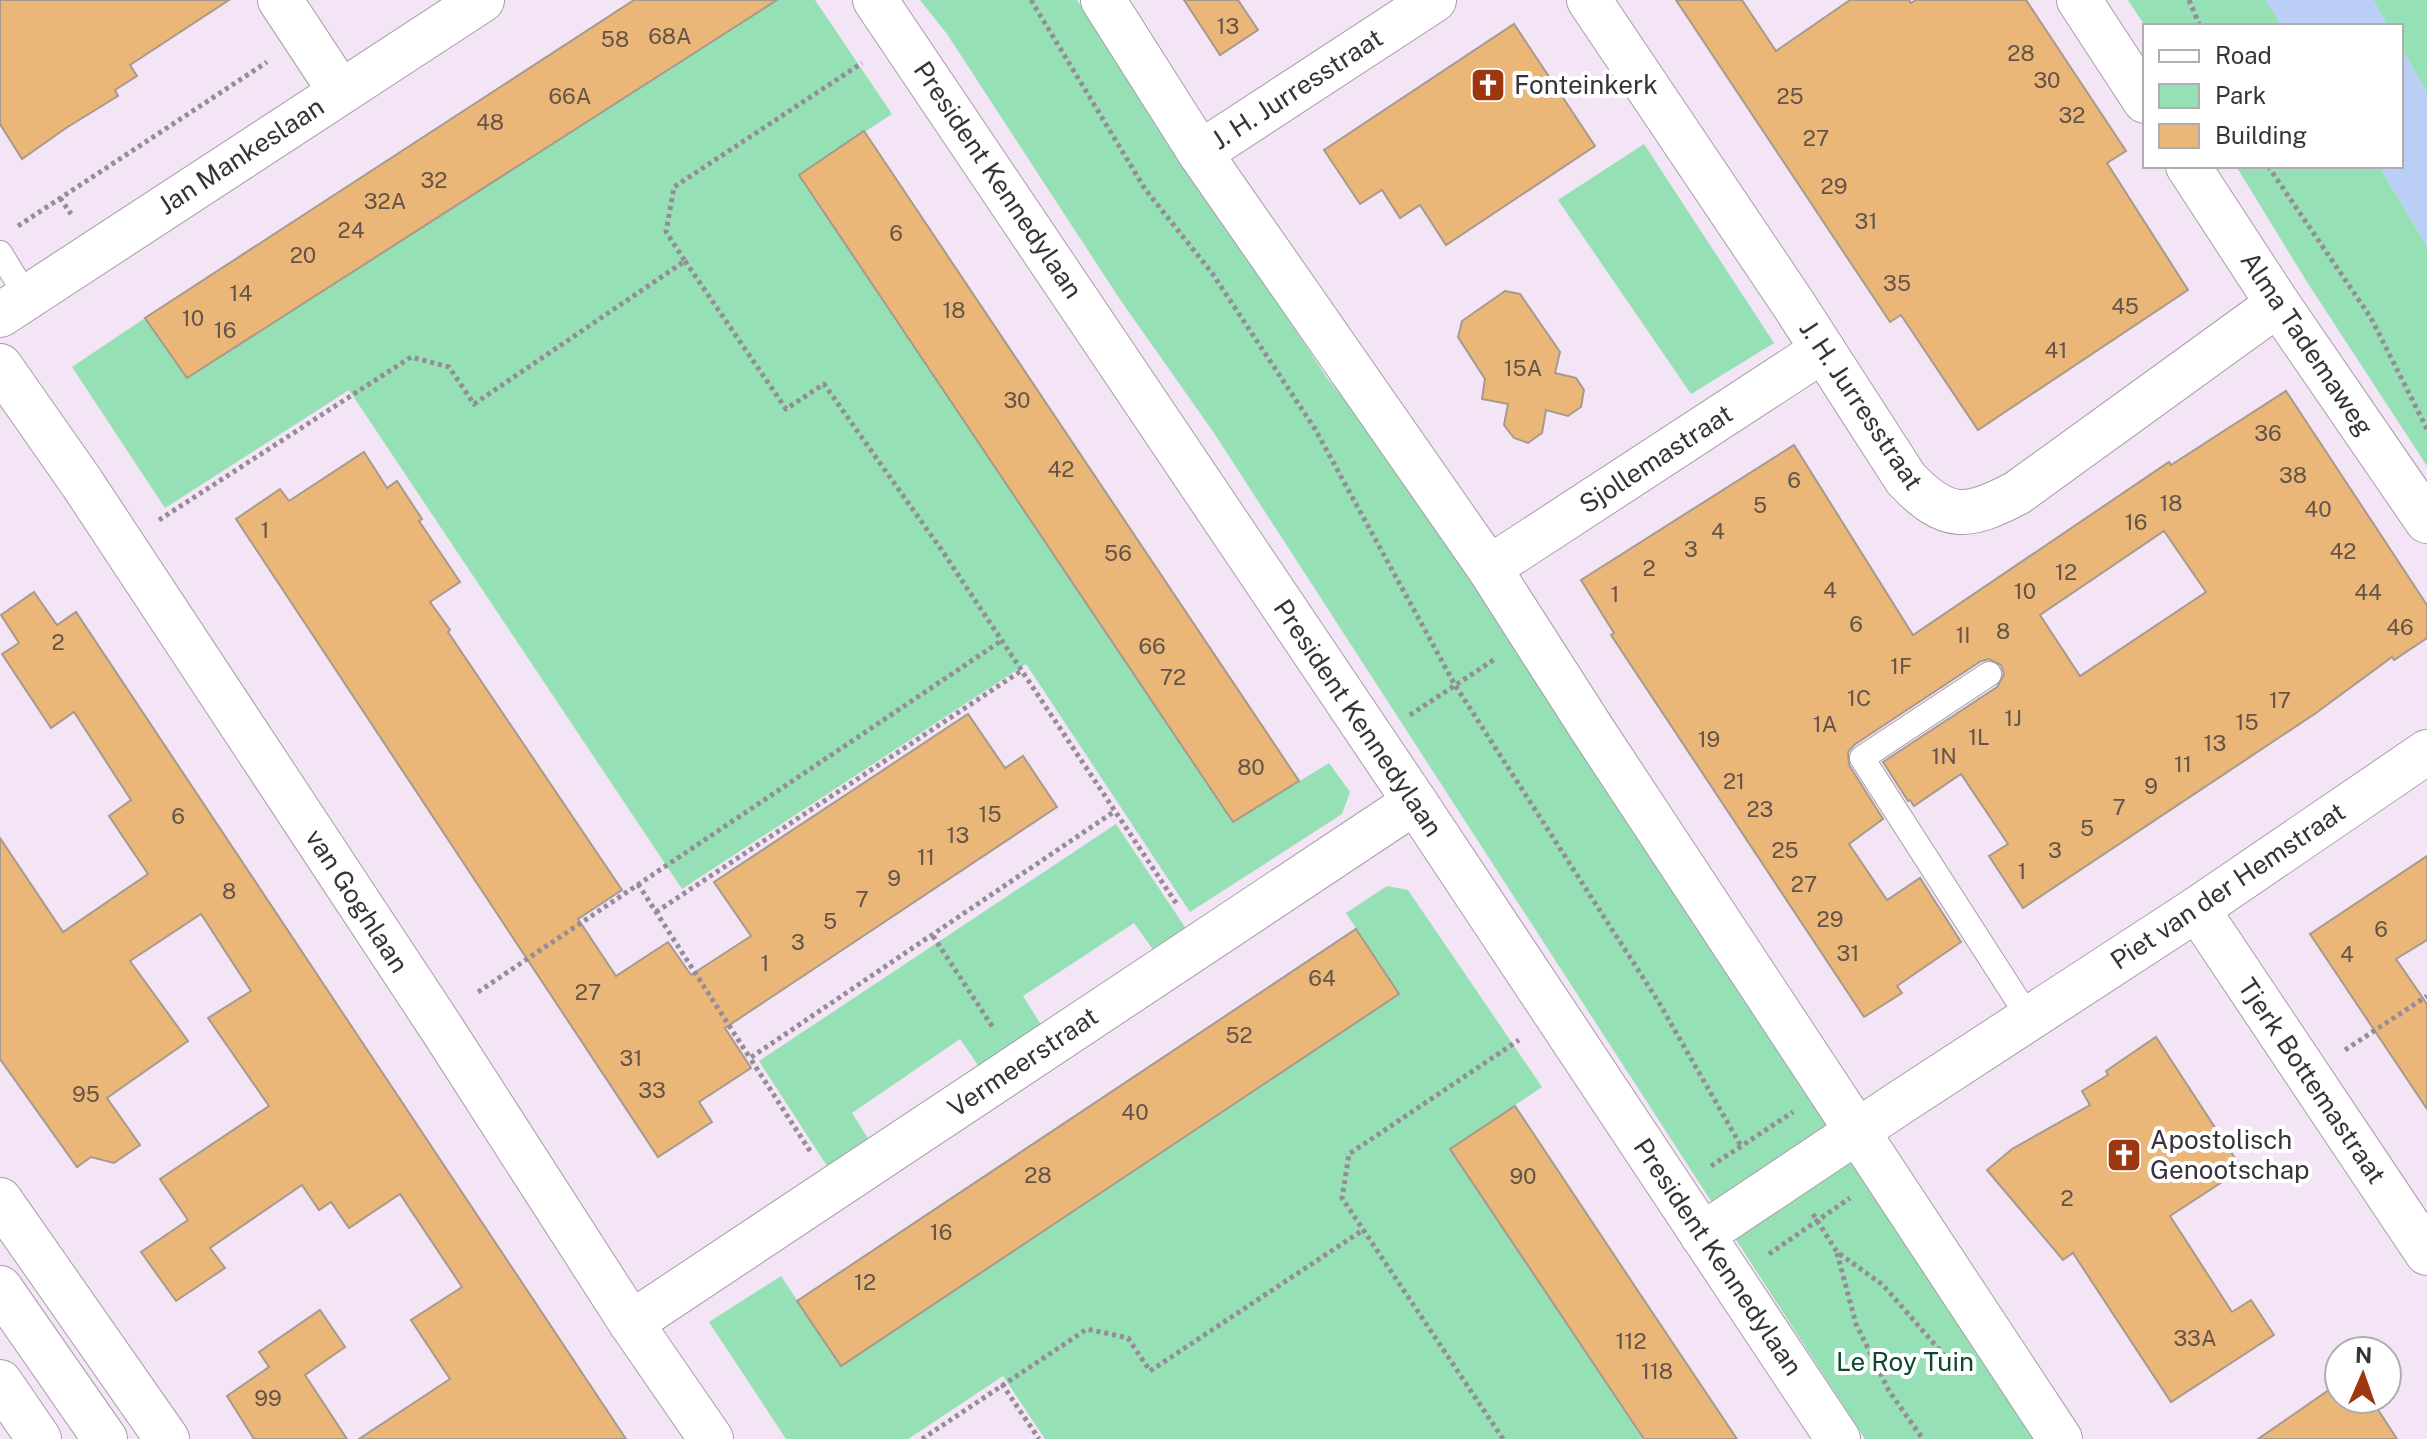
<svg xmlns="http://www.w3.org/2000/svg" width="2427" height="1439" viewBox="0 0 2427 1439" font-family="'Public Sans',sans-serif">
  <style>
    .green { fill: #96e0b5 }
    .water { fill: #bbcff6 }
    .building { fill: #eab779; stroke: #a79a8c; stroke-width: 2; fill-rule: evenodd }
    .lines { fill: none; stroke-linecap: round; stroke-linejoin: round }
    .lane-casing { stroke: #a99caa; stroke-width: 26 }
    .street-casing { stroke: #a99caa; stroke-width: 46 }
    .secondary-casing { stroke: #a99caa; stroke-width: 46 }
    .path { stroke: #968c97; stroke-width: 5; stroke-dasharray: 4 4; stroke-linecap: butt }
    .lane { stroke: #fff; stroke-width: 24 }
    .street { stroke: #fff; stroke-width: 44 }
    .secondary { stroke: #fff; stroke-width: 44 }
    .labels { text-anchor: middle; stroke-width: 8; stroke-linejoin: round; paint-order: stroke }
    .number-label { font-size: 22px; fill: #645449 }
    .poi-label { font-size: 26px; fill: #383339; stroke: #fff; text-anchor: start }
    .street-label { font-size: 26px; fill: #383339; stroke: #fff }
    .park-label { font-size: 26px; fill: #0c492d; stroke: #fff }
  </style>
  <rect width="100%" height="100%" fill="#f3e5f5"/>
  <g class="green">
    <path d="M 739,0 L 815,0 L 892,114 L 799,175 L 1233,822 L 1329,763 L 1350,792 L 1342,814 L 1190,912 L 1026,664 L 682,889 L 349,390 L 165,508 L 72,367 L 145,318 L 187,377 Z"/>
    <path d="M 920,0 L 1077,0 L 1327,378 L 1445,524 L 2050,1439 L 1865,1439 L 1214,433 L 1119,298 L 947,34 Z"/>
    <path d="M 2128,0 L 2266,0 L 2282,26 L 2145,26 Z"/>
    <path d="M 2373,0 L 2427,0 L 2427,93 L 2401,48 L 2401,26 L 2388,26 Z"/>
    <path d="M 1644,144 L 1774,343 L 1691,394 L 1558,200 Z"/>
    <path d="M 2236,166 L 2379,166 L 2427,246 L 2427,466 L 2307,282 Z"/>
    <path d="M 1116,824 L 1189,933 L 1154,951 L 1134,923 L 1023,996 L 1043,1028 L 980,1068 L 960,1039 L 852,1113 L 869,1140 L 831,1172 L 759,1061 Z"/>
    <path d="M 1387,886 L 1408,890 L 1542,1087 L 1450,1149 L 1643,1439 L 1045,1439 L 1003,1376 L 908,1439 L 786,1439 L 709,1322 L 781,1276 L 841,1366 L 1399,994 L 1346,913 Z"/>
  </g>
  <g class="water">
    <path d="M 2266,0 L 2373,0 L 2388,26 L 2282,26 Z"/>
    <path d="M 2401,48 L 2427,93 L 2427,246 L 2379,166 L 2401,166 Z"/>
  </g>
  <g class="building">
    <path d="M 0,0 L 229,0 L 130,65 L 137,76 L 115,90 L 118,96 L 66,128 L 22,159 L 0,124 Z"/>
    <path d="M 634,0 L 777,0 L 187,378 L 145,318 Z"/>
    <path d="M 1184,0 L 1238,0 L 1258,30 L 1220,55 Z"/>
    <path d="M 1676,0 L 1742,0 L 1776,51 L 1850,0 L 1909,0 L 1911,3 L 1916,0 L 2026,0 L 2126,151 L 2107,163 L 2188,290 L 1978,430 L 1901,315 L 1890,322 Z"/>
    <path d="M 1514,24 L 1595,146 L 1446,245 L 1420,205 L 1400,218 L 1382,190 L 1360,204 L 1324,150 Z"/>
    <path d="M 864,131 L 1299,781 L 1233,822 L 799,175 Z"/>
    <path d="M 1505,291 L 1520,294 L 1560,352 L 1555,373 L 1576,378 L 1584,390 L 1581,407 L 1568,416 L 1546,410 L 1542,433 L 1528,443 L 1514,438 L 1504,425 L 1508,404 L 1482,399 L 1485,379 L 1458,337 L 1462,321 Z"/>
    <path d="M 2286,391 L 2427,605 L 2427,638 L 2394,660 L 2392,657 L 2316,713 L 2023,908 L 1989,856 L 2008,844 L 1961,774 L 1914,806 L 1910,800 L 1908,801 L 1883,762 L 1997,687 L 2004,674 L 2001,665 L 1989,659 L 1981,661 L 1854,745 L 1848,752 L 1849,765 L 1883,819 L 1849,844 L 1887,900 L 1920,878 L 1961,942 L 1897,986 L 1902,993 L 1864,1017 L 1611,635 L 1614,633 L 1581,580 L 1794,445 L 1913,635 L 2169,462 L 2171,465 ZM 2164,531 L 2206,592 L 2080,676 L 2040,615 Z"/>
    <path d="M 364,452 L 387,488 L 397,481 L 422,519 L 419,521 L 460,582 L 430,602 L 450,630 L 448,632 L 622,890 L 578,919 L 616,976 L 668,942 L 691,975 L 751,936 L 714,882 L 968,714 L 1005,768 L 1023,756 L 1057,807 L 725,1028 L 751,1068 L 699,1102 L 712,1122 L 658,1157 L 236,519 L 280,489 L 289,501 Z"/>
    <path d="M 34,592 L 57,625 L 76,612 L 626,1439 L 359,1439 L 450,1379 L 411,1320 L 462,1287 L 400,1194 L 349,1228 L 331,1202 L 319,1210 L 302,1185 L 210,1248 L 225,1268 L 176,1301 L 141,1252 L 188,1220 L 160,1179 L 269,1106 L 208,1018 L 251,991 L 201,914 L 130,961 L 188,1041 L 107,1098 L 140,1145 L 114,1163 L 91,1157 L 77,1167 L 0,1059 L 0,838 L 63,932 L 148,874 L 109,816 L 131,800 L 74,712 L 51,728 L 2,654 L 19,643 L 1,615 Z"/>
    <path d="M 2427,856 L 2427,940 L 2396,959 L 2427,1004 L 2427,1109 L 2310,934 Z"/>
    <path d="M 1356,929 L 1399,994 L 841,1366 L 797,1301 Z"/>
    <path d="M 2156,1037 L 2242,1169 L 2170,1216 L 2232,1312 L 2251,1300 L 2274,1335 L 2171,1402 L 2073,1253 L 2063,1260 L 1987,1170 L 2012,1149 L 2090,1105 L 2082,1091 L 2108,1075 L 2106,1071 Z"/>
    <path d="M 1515,1106 L 1638,1291 L 1737,1439 L 1644,1439 L 1450,1149 Z"/>
    <path d="M 320,1310 L 345,1347 L 305,1375 L 347,1439 L 254,1439 L 227,1396 L 269,1367 L 259,1352 Z"/>
    <path d="M 2339,1383 L 2339,1399 L 2371,1399 L 2397,1439 L 2258,1439 Z"/>
  </g>
  <g class="lines">
    <g class="lane-casing">
      <g id="lane">
        <path d="M 0,253 L 27,297"/>
        <path d="M 1989,674 L 1862,758 L 2029,1018"/>
      </g>
    </g>
    <g class="street-casing">
      <g id="street">
        <path d="M 280,0 L 340,91"/>
        <path d="M 875,0 L 1415,802 L 1838,1439"/>
        <path d="M 1103,0 L 1200,153 L 1489,568 L 1592,729 L 2060,1439"/>
        <path d="M 1589,0 L 1794,305 L 1906,479 C 1947,522 1967,519 2017,493 L 2278,304"/>
        <path d="M 2079,0 L 2145,101"/>
        <path d="M 1200,153 L 1434,0"/>
        <path d="M 2188,166 L 2278,304 L 2427,521"/>
        <path d="M 0,315 L 482,0"/>
        <path d="M 0,366 L 82,483 L 444,1032 L 631,1323 L 711,1439"/>
        <path d="M 1489,568 L 1823,350"/>
        <path d="M 2197,909 L 2427,1253"/>
        <path d="M 0,1200 L 167,1439"/>
        <path d="M 1702,1235 L 1901,1102 L 2197,909 L 2427,752"/>
        <path d="M 631,1323 L 1415,802"/>
        <path d="M 0,1382 L 39,1439"/>
      </g>
    </g>
    <g class="secondary-casing">
      <path id="secondary" d="M 0,1288 L 105,1439"/>
    </g>
    <g class="path">
      <path d="M 1031,0 L 1145,189 L 1212,273 L 1315,429 L 1455,685 L 1658,1001 L 1741,1146"/>
      <path d="M 2189,0 L 2200,26"/>
      <path d="M 2268,166 L 2371,318 L 2427,429"/>
      <path d="M 60,198 L 71,214"/>
      <path d="M 18,226 L 267,62"/>
      <path d="M 685,261 L 786,409 L 824,384 L 943,552 L 1178,906"/>
      <path d="M 159,520 L 411,357 L 449,367 L 474,404 L 685,261 L 666,232 L 674,187 L 862,63"/>
      <path d="M 1410,715 L 1495,659"/>
      <path d="M 638,884 L 750,1058"/>
      <path d="M 656,912 L 1021,671"/>
      <path d="M 933,936 L 994,1029"/>
      <path d="M 478,992 L 1001,641"/>
      <path d="M 2345,1050 L 2427,996"/>
      <path d="M 810,1151 L 750,1058 L 1115,811"/>
      <path d="M 1711,1166 L 1793,1112"/>
      <path d="M 1813,1214 L 1837,1252 L 1883,1285 L 1957,1370"/>
      <path d="M 1837,1253 L 1856,1324 L 1889,1391 L 1923,1439"/>
      <path d="M 1769,1254 L 1850,1198"/>
      <path d="M 1002,1384 L 1039,1439"/>
      <path d="M 922,1439 L 1087,1329 L 1128,1338 L 1150,1371 L 1363,1230"/>
      <path d="M 1503,1439 L 1342,1198 L 1349,1154 L 1519,1040"/>
    </g>
    <use href="#lane" class="lane"/>
    <use href="#street" class="street"/>
    <use href="#secondary" class="secondary"/>
  </g>
  <defs>
    <g id="church-square" transform="scale(1.8)"><rect x="-9" y="-9" width="18" height="18" rx="4" fill="#9d370f" stroke="#fff"/><path d="M-1.2-6h2.4v3.5h3.3v2.4h-3.3V6h-2.4V-.1h-3.3v-2.4h3.3Z" fill="#fff"/></g>
  </defs>
  <g fill-rule="evenodd">
    <use href="#church-square" x="1488" y="85"/>
    <use href="#church-square" x="2124" y="1155"/>
  </g>
  <g class="labels">
    <g class="number-label">
      <text x="1228" y="34">13</text>
      <text x="670" y="44">68A</text>
      <text x="615" y="47">58</text>
      <text x="2021" y="61">28</text>
      <text x="2047" y="88">30</text>
      <text x="570" y="104">66A</text>
      <text x="1790" y="104">25</text>
      <text x="2072" y="123">32</text>
      <text x="490" y="130">48</text>
      <text x="1816" y="146">27</text>
      <text x="434" y="188">32</text>
      <text x="1834" y="194">29</text>
      <text x="385" y="209">32A</text>
      <text x="1866" y="229">31</text>
      <text x="351" y="238">24</text>
      <text x="896" y="241">6</text>
      <text x="303" y="263">20</text>
      <text x="1897" y="291">35</text>
      <text x="241" y="301">14</text>
      <text x="2125" y="314">45</text>
      <text x="954" y="318">18</text>
      <text x="193" y="326">10</text>
      <text x="225" y="338">16</text>
      <text x="2056" y="358">41</text>
      <text x="1523" y="376">15A</text>
      <text x="1017" y="408">30</text>
      <text x="2268" y="441">36</text>
      <text x="1061" y="477">42</text>
      <text x="2293" y="483">38</text>
      <text x="1794" y="488">6</text>
      <text x="2171" y="511">18</text>
      <text x="1760" y="513">5</text>
      <text x="2318" y="517">40</text>
      <text x="2136" y="530">16</text>
      <text x="265" y="538">1</text>
      <text x="1718" y="539">4</text>
      <text x="1691" y="557">3</text>
      <text x="2343" y="559">42</text>
      <text x="1118" y="561">56</text>
      <text x="1649" y="576">2</text>
      <text x="2066" y="580">12</text>
      <text x="1830" y="598">4</text>
      <text x="2025" y="599">10</text>
      <text x="2368" y="600">44</text>
      <text x="1615" y="602">1</text>
      <text x="1856" y="632">6</text>
      <text x="2400" y="635">46</text>
      <text x="2003" y="639">8</text>
      <text x="1963" y="643">1I</text>
      <text x="58" y="650">2</text>
      <text x="1152" y="654">66</text>
      <text x="1901" y="674">1F</text>
      <text x="1173" y="685">72</text>
      <text x="1859" y="706">1C</text>
      <text x="2280" y="708">17</text>
      <text x="2013" y="726">1J</text>
      <text x="2247" y="730">15</text>
      <text x="1825" y="732">1A</text>
      <text x="1979" y="745">1L</text>
      <text x="1709" y="747">19</text>
      <text x="2215" y="751">13</text>
      <text x="1944" y="764">1N</text>
      <text x="2183" y="772">11</text>
      <text x="1251" y="775">80</text>
      <text x="1734" y="789">21</text>
      <text x="2151" y="794">9</text>
      <text x="2119" y="815">7</text>
      <text x="1760" y="817">23</text>
      <text x="990" y="822">15</text>
      <text x="178" y="824">6</text>
      <text x="2087" y="836">5</text>
      <text x="958" y="843">13</text>
      <text x="1785" y="858">25</text>
      <text x="2055" y="858">3</text>
      <text x="926" y="865">11</text>
      <text x="2022" y="879">1</text>
      <text x="894" y="886">9</text>
      <text x="1804" y="892">27</text>
      <text x="229" y="899">8</text>
      <text x="862" y="907">7</text>
      <text x="1830" y="927">29</text>
      <text x="830" y="929">5</text>
      <text x="2381" y="937">6</text>
      <text x="798" y="950">3</text>
      <text x="1848" y="961">31</text>
      <text x="2347" y="962">4</text>
      <text x="765" y="971">1</text>
      <text x="1322" y="986">64</text>
      <text x="588" y="1000">27</text>
      <text x="1239" y="1043">52</text>
      <text x="631" y="1066">31</text>
      <text x="652" y="1098">33</text>
      <text x="86" y="1102">95</text>
      <text x="1135" y="1120">40</text>
      <text x="1038" y="1183">28</text>
      <text x="1523" y="1184">90</text>
      <text x="2067" y="1206">2</text>
      <text x="941" y="1240">16</text>
      <text x="865" y="1290">12</text>
      <text x="2195" y="1346">33A</text>
      <text x="1631" y="1349">112</text>
      <text x="1657" y="1379">118</text>
      <text x="268" y="1406">99</text>
    </g>
    <g class="poi-label">
      <text x="1514" y="94">Fonteinkerk</text>
      <text x="2150" y="1149">Apostolisch<tspan x="2150" dy="30">Genootschap</tspan></text>
    </g>
    <g class="street-label">
      <text transform="translate(1297 89) rotate(-33)" y="9">J. H. Jurresstraat</text>
      <text transform="translate(241 156) rotate(-33)" y="9">Jan Mankeslaan</text>
      <text transform="translate(998 180) rotate(56)" y="9">President Kennedylaan</text>
      <text transform="translate(2307 344) rotate(56)" y="9">Alma Tademaweg</text>
      <text transform="translate(1861 405) rotate(56)" y="9">J. H. Jurresstraat</text>
      <text transform="translate(1656 459) rotate(-33)" y="9">Sjollemastraat</text>
      <text transform="translate(1358 718) rotate(56)" y="9">President Kennedylaan</text>
      <text transform="translate(2228 886) rotate(-34)" y="9">Piet van der Hemstraat</text>
      <text transform="translate(357 901) rotate(57)" y="9">van Goghlaan</text>
      <text transform="translate(1023 1062) rotate(-34)" y="9">Vermeerstraat</text>
      <text transform="translate(2312 1081) rotate(56)" y="9">Tjerk Bottemastraat</text>
      <text transform="translate(1718 1257) rotate(56)" y="9">President Kennedylaan</text>
    </g>
    <g class="park-label">
      <text x="1905" y="1371">Le Roy Tuin</text>
    </g>
  </g>
  <rect x="2143" y="24" width="260" height="144" fill="#ffffff" stroke="#afadb0" stroke-width="2"/>
  <rect x="2159" y="50" width="40" height="12" fill="#ffffff" stroke="#afadb0" stroke-width="2"/>
  <text x="2215" y="64" font-size="24" fill="#383339">Road</text>
  <rect x="2159" y="84" width="40" height="24" fill="#96e0b5" stroke="#afadb0" stroke-width="2"/>
  <text x="2215" y="104" font-size="24" fill="#383339">Park</text>
  <rect x="2159" y="124" width="40" height="24" fill="#eab779" stroke="#afadb0" stroke-width="2"/>
  <text x="2215" y="144" font-size="24" fill="#383339">Building</text>
  <g transform="translate(2363 1375) rotate(2)"><circle r="38" fill="#ffffff" stroke="#afadb0" stroke-width="2"/>
  <path d="M0-6L14 30L0 20L-14 30Z" fill="#9d370f"/>
  <text y="-12" font-size="22" font-weight="bold" text-anchor="middle" fill="#383339">N</text>
  </g>
</svg>
